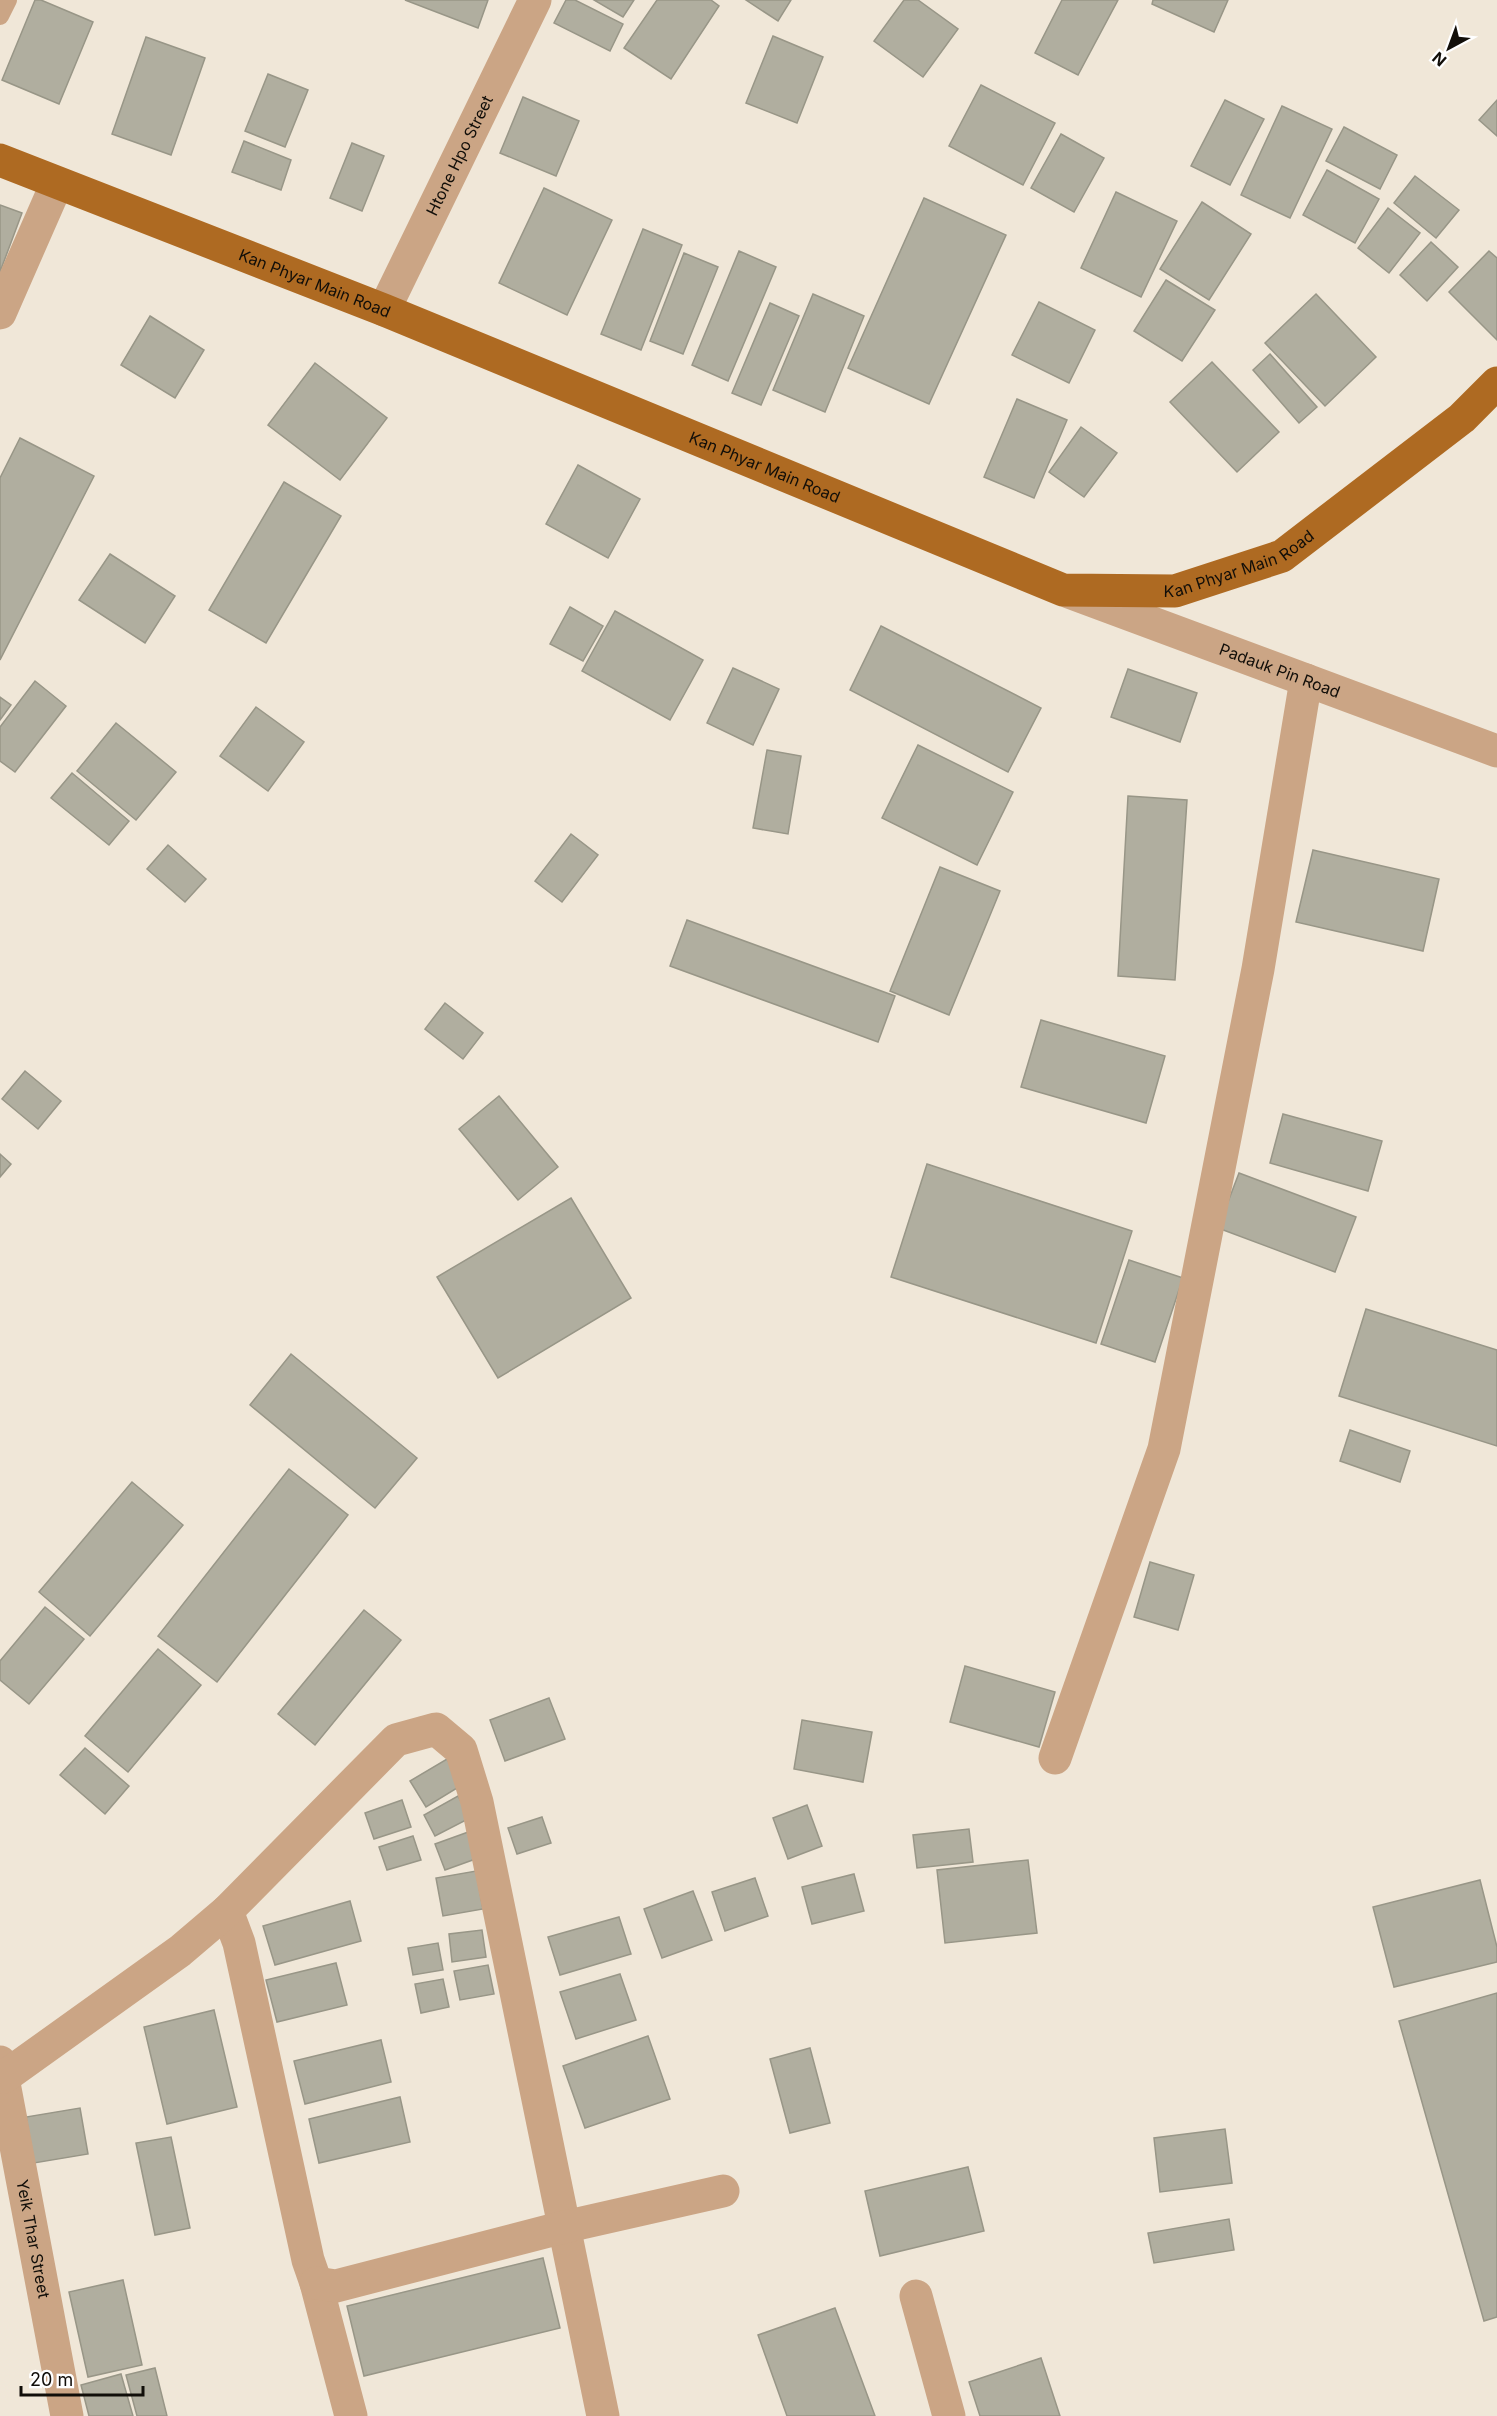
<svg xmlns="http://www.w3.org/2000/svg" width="1497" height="2416" viewBox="0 0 1497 2416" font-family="Inter,sans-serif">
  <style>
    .building { fill: #b0ae9f; stroke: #989687; stroke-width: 1.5 }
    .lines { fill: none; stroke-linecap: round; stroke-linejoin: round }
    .lane { stroke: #cba585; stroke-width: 18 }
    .street { stroke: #cba585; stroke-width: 33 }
    .primary { stroke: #ae6a22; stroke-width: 33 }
    .labels { text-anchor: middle; stroke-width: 6; stroke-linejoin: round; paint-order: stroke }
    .street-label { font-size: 16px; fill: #110e09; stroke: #fff }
  </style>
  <rect width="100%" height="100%" fill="#f0e7d8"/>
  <g class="building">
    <path d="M 35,0 L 41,0 L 93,22 L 59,104 L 2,80 Z"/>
    <path d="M 405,0 L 488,0 L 478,28 Z"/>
    <path d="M 566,0 L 575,0 L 623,24 L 610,51 L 554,23 Z"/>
    <path d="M 594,0 L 634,0 L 623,17 Z"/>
    <path d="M 657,0 L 711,0 L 719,6 L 671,79 L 624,48 Z"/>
    <path d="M 746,0 L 791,0 L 778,21 Z"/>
    <path d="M 904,0 L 918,0 L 958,29 L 923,77 L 874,41 Z"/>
    <path d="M 1062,0 L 1118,0 L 1078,75 L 1035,53 Z"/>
    <path d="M 1153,0 L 1228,0 L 1214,32 L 1152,4 Z"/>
    <path d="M 773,36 L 823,57 L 797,123 L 746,103 Z"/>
    <path d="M 146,37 L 205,58 L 171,155 L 112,134 Z"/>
    <path d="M 268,74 L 308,90 L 285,147 L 245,131 Z"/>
    <path d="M 981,85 L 1055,123 L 1023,185 L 949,146 Z"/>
    <path d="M 523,97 L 579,121 L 556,176 L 500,153 Z"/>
    <path d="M 1225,100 L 1264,119 L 1230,185 L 1191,166 Z"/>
    <path d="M 1497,100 L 1497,136 L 1479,120 Z"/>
    <path d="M 1282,106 L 1332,129 L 1290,218 L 1241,195 Z"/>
    <path d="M 1344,127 L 1397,155 L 1380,189 L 1326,161 Z"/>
    <path d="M 1061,134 L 1104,158 L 1074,212 L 1031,188 Z"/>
    <path d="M 244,141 L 291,160 L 281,190 L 232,172 Z"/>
    <path d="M 352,143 L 384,156 L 362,211 L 330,198 Z"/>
    <path d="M 1327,170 L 1379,199 L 1355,243 L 1303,215 Z"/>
    <path d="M 1415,176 L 1459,210 L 1436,238 L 1394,203 Z"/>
    <path d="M 544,188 L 612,220 L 567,315 L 499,283 Z"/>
    <path d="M 1116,192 L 1177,221 L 1141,297 L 1081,268 Z"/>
    <path d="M 924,198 L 1006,235 L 929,404 L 848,368 Z"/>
    <path d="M 1202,202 L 1251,234 L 1209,300 L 1160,269 Z"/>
    <path d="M 0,205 L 22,213 L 0,272 Z"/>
    <path d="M 1388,208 L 1420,233 L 1389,273 L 1358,248 Z"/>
    <path d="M 643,229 L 682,245 L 641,350 L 601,334 Z"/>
    <path d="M 1431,242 L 1458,267 L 1427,301 L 1400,275 Z"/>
    <path d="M 739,251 L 776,267 L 728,381 L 692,365 Z"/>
    <path d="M 1489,251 L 1497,258 L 1497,340 L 1449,292 Z"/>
    <path d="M 684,253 L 718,267 L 683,354 L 650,341 Z"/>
    <path d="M 1166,280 L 1215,310 L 1182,361 L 1134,331 Z"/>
    <path d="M 813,294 L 864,316 L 825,412 L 773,390 Z"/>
    <path d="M 1316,294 L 1376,357 L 1325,406 L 1265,343 Z"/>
    <path d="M 1039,302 L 1095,330 L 1069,383 L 1012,355 Z"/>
    <path d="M 770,303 L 799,316 L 761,405 L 732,393 Z"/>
    <path d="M 150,316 L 204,350 L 175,398 L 121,365 Z"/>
    <path d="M 1270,354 L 1317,407 L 1299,423 L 1253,370 Z"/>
    <path d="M 1212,362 L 1279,432 L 1237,472 L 1170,402 Z"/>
    <path d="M 315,363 L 387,418 L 340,480 L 268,425 Z"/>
    <path d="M 1017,399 L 1067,420 L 1034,498 L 984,477 Z"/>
    <path d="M 1081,427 L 1117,453 L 1084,497 L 1049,472 Z"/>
    <path d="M 20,438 L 94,476 L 0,660 L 0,478 Z"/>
    <path d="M 578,465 L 640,499 L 608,558 L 546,524 Z"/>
    <path d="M 284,482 L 341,516 L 266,643 L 209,610 Z"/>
    <path d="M 110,554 L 175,596 L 145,643 L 79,600 Z"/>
    <path d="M 570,607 L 603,626 L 583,661 L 550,644 Z"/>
    <path d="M 615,611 L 703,660 L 670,720 L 582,671 Z"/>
    <path d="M 881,626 L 1041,708 L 1008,772 L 850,690 Z"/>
    <path d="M 733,668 L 779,689 L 753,745 L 707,723 Z"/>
    <path d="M 1128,669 L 1197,693 L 1180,742 L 1111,717 Z"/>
    <path d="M 35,681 L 66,706 L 15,772 L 0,761 L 0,727 Z"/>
    <path d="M 0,697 L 11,705 L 0,720 Z"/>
    <path d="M 256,707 L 304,742 L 268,791 L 220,756 Z"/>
    <path d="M 116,723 L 176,772 L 136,820 L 77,771 Z"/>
    <path d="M 918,745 L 1013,792 L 977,865 L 882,818 Z"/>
    <path d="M 767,750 L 801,756 L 788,834 L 753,828 Z"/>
    <path d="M 72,773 L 129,821 L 109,845 L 51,798 Z"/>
    <path d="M 1128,796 L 1187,800 L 1175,980 L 1118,976 Z"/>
    <path d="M 571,834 L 598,855 L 562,902 L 535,881 Z"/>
    <path d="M 168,845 L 206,879 L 185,902 L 147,869 Z"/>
    <path d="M 1313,850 L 1439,879 L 1423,951 L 1296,922 Z"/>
    <path d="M 940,867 L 1000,891 L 949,1015 L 890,991 Z"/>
    <path d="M 687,920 L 895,996 L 878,1042 L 670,966 Z"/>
    <path d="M 445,1003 L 483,1033 L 463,1059 L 425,1029 Z"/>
    <path d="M 1041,1020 L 1165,1056 L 1146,1123 L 1021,1087 Z"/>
    <path d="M 25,1071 L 61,1101 L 38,1129 L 2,1099 Z"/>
    <path d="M 499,1096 L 558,1167 L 518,1200 L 459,1129 Z"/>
    <path d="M 1283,1114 L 1382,1141 L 1368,1191 L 1270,1163 Z"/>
    <path d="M 0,1154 L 11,1164 L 0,1177 Z"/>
    <path d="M 927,1164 L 1132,1231 L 1096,1343 L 891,1277 Z"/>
    <path d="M 1239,1173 L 1356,1217 L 1335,1272 L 1218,1228 Z"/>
    <path d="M 571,1198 L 631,1298 L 498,1378 L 437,1277 Z"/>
    <path d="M 1129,1260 L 1183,1278 L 1155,1362 L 1101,1344 Z"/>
    <path d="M 1366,1309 L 1497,1350 L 1497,1446 L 1339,1396 Z"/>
    <path d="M 291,1354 L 417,1458 L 375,1508 L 250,1405 Z"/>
    <path d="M 1350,1430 L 1410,1451 L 1400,1482 L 1340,1461 Z"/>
    <path d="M 289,1469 L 348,1515 L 217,1682 L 158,1636 Z"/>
    <path d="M 132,1482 L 183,1525 L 90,1636 L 39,1592 Z"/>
    <path d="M 1150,1562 L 1194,1575 L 1178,1630 L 1134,1617 Z"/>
    <path d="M 45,1607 L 84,1639 L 29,1704 L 0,1680 L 0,1661 Z"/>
    <path d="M 364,1610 L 401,1640 L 315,1745 L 278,1714 Z"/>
    <path d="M 158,1649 L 201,1685 L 128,1772 L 85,1736 Z"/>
    <path d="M 965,1666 L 1055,1692 L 1039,1747 L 950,1722 Z"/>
    <path d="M 549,1698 L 565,1739 L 505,1761 L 490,1720 Z"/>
    <path d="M 802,1720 L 872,1732 L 863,1782 L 794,1769 Z"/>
    <path d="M 85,1748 L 129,1786 L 105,1814 L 60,1775 Z"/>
    <path d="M 447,1759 L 462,1785 L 426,1807 L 410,1781 Z"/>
    <path d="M 458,1796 L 470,1818 L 435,1836 L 424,1815 Z"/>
    <path d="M 402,1800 L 411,1827 L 374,1839 L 365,1813 Z"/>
    <path d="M 807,1805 L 822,1846 L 788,1859 L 773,1818 Z"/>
    <path d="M 542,1817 L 551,1843 L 517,1854 L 508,1828 Z"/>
    <path d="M 969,1829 L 973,1862 L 917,1868 L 913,1835 Z"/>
    <path d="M 471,1831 L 481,1857 L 445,1870 L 435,1844 Z"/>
    <path d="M 413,1836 L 421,1860 L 387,1870 L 379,1847 Z"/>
    <path d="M 1028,1860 L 1037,1933 L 945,1943 L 937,1870 Z"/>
    <path d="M 476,1871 L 483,1909 L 443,1916 L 436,1878 Z"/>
    <path d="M 854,1874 L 864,1911 L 812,1924 L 802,1887 Z"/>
    <path d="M 755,1878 L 768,1916 L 725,1931 L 712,1892 Z"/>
    <path d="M 1480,1880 L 1497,1947 L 1497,1962 L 1394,1987 L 1373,1907 Z"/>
    <path d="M 693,1891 L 712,1940 L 662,1958 L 644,1909 Z"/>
    <path d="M 350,1901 L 361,1941 L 275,1965 L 263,1926 Z"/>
    <path d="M 619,1917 L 631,1954 L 560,1975 L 548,1937 Z"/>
    <path d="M 482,1930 L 486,1957 L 452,1962 L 449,1934 Z"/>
    <path d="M 438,1943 L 443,1970 L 413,1975 L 408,1948 Z"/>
    <path d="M 336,1963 L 347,2005 L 277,2022 L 266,1980 Z"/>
    <path d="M 488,1965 L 494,1994 L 460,2000 L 454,1971 Z"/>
    <path d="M 620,1974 L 636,2020 L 576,2039 L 560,1992 Z"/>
    <path d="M 443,1979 L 449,2007 L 421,2013 L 415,1984 Z"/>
    <path d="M 1497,1993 L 1497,2317 L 1484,2321 L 1399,2021 Z"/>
    <path d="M 214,2010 L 237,2107 L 167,2124 L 144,2027 Z"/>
    <path d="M 648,2036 L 670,2099 L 585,2128 L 563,2066 Z"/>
    <path d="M 381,2040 L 391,2082 L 305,2104 L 294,2061 Z"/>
    <path d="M 810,2048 L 830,2123 L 790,2133 L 770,2059 Z"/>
    <path d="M 400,2097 L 410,2142 L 319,2163 L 309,2119 Z"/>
    <path d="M 80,2108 L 88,2154 L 34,2163 L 26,2117 Z"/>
    <path d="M 1225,2129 L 1232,2183 L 1160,2192 L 1154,2138 Z"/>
    <path d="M 171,2137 L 190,2228 L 155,2235 L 136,2143 Z"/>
    <path d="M 968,2167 L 984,2231 L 880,2256 L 865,2191 Z"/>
    <path d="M 1229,2219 L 1234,2250 L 1154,2263 L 1148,2233 Z"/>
    <path d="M 543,2258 L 560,2328 L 364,2376 L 347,2306 Z"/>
    <path d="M 123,2280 L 142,2365 L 88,2377 L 69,2292 Z"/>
    <path d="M 835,2308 L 875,2416 L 787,2416 L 758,2335 Z"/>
    <path d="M 1041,2358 L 1060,2416 L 980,2416 L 969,2382 Z"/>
    <path d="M 155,2368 L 167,2416 L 137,2416 L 126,2375 Z"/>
    <path d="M 121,2374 L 133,2416 L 89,2416 L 81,2385 Z"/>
  </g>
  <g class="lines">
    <path class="lane" d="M 0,16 L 8,0"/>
    <g class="street">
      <path id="s1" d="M 384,310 L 535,0"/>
      <path d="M 0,313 L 57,183"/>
      <path id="s2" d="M 1069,592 L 1497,751"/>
      <path d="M 1055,1758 L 1164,1449 L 1258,969 L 1306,680"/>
      <path d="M 227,1911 L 239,1943 L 308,2260 L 316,2283 L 351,2416"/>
      <path id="s3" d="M 0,2062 L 67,2416"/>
      <path d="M 4,2077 L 180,1951 L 227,1911 L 396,1740 L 436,1729 L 461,1750 L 477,1802 L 603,2416"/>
      <path d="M 316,2283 L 336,2286 L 564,2227 L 723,2191"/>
      <path d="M 916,2296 L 949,2416"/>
    </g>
    <path class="primary" id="s4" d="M 0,160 L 384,310 L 1063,590 L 1175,591 L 1282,556 L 1462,418 L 1497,383"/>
  </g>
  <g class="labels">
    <g class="street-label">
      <text dy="6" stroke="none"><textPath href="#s1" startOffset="172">Htone Hpo Street</textPath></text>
      <text dy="6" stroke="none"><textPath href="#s4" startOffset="338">Kan Phyar Main Road</textPath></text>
      <text dy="6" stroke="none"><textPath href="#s4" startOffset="824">Kan Phyar Main Road</textPath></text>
      <text dy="6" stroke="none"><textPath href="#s4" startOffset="1328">Kan Phyar Main Road</textPath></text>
      <text dy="6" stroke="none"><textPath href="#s2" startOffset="225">Padauk Pin Road</textPath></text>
      <text dy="6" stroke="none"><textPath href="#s3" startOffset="180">Yeik Thar Street</textPath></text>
    </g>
  </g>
  <g transform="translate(1449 48) rotate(221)" stroke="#ffffff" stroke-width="4.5" paint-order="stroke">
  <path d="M0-4.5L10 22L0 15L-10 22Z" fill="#110e09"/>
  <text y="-9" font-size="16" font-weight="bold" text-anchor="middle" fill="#110e09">N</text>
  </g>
  <path d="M21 2386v9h122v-9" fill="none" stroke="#110e09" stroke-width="3"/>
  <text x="30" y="2386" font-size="18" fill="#110e09" stroke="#ffffff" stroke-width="4.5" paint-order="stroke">20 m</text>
</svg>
